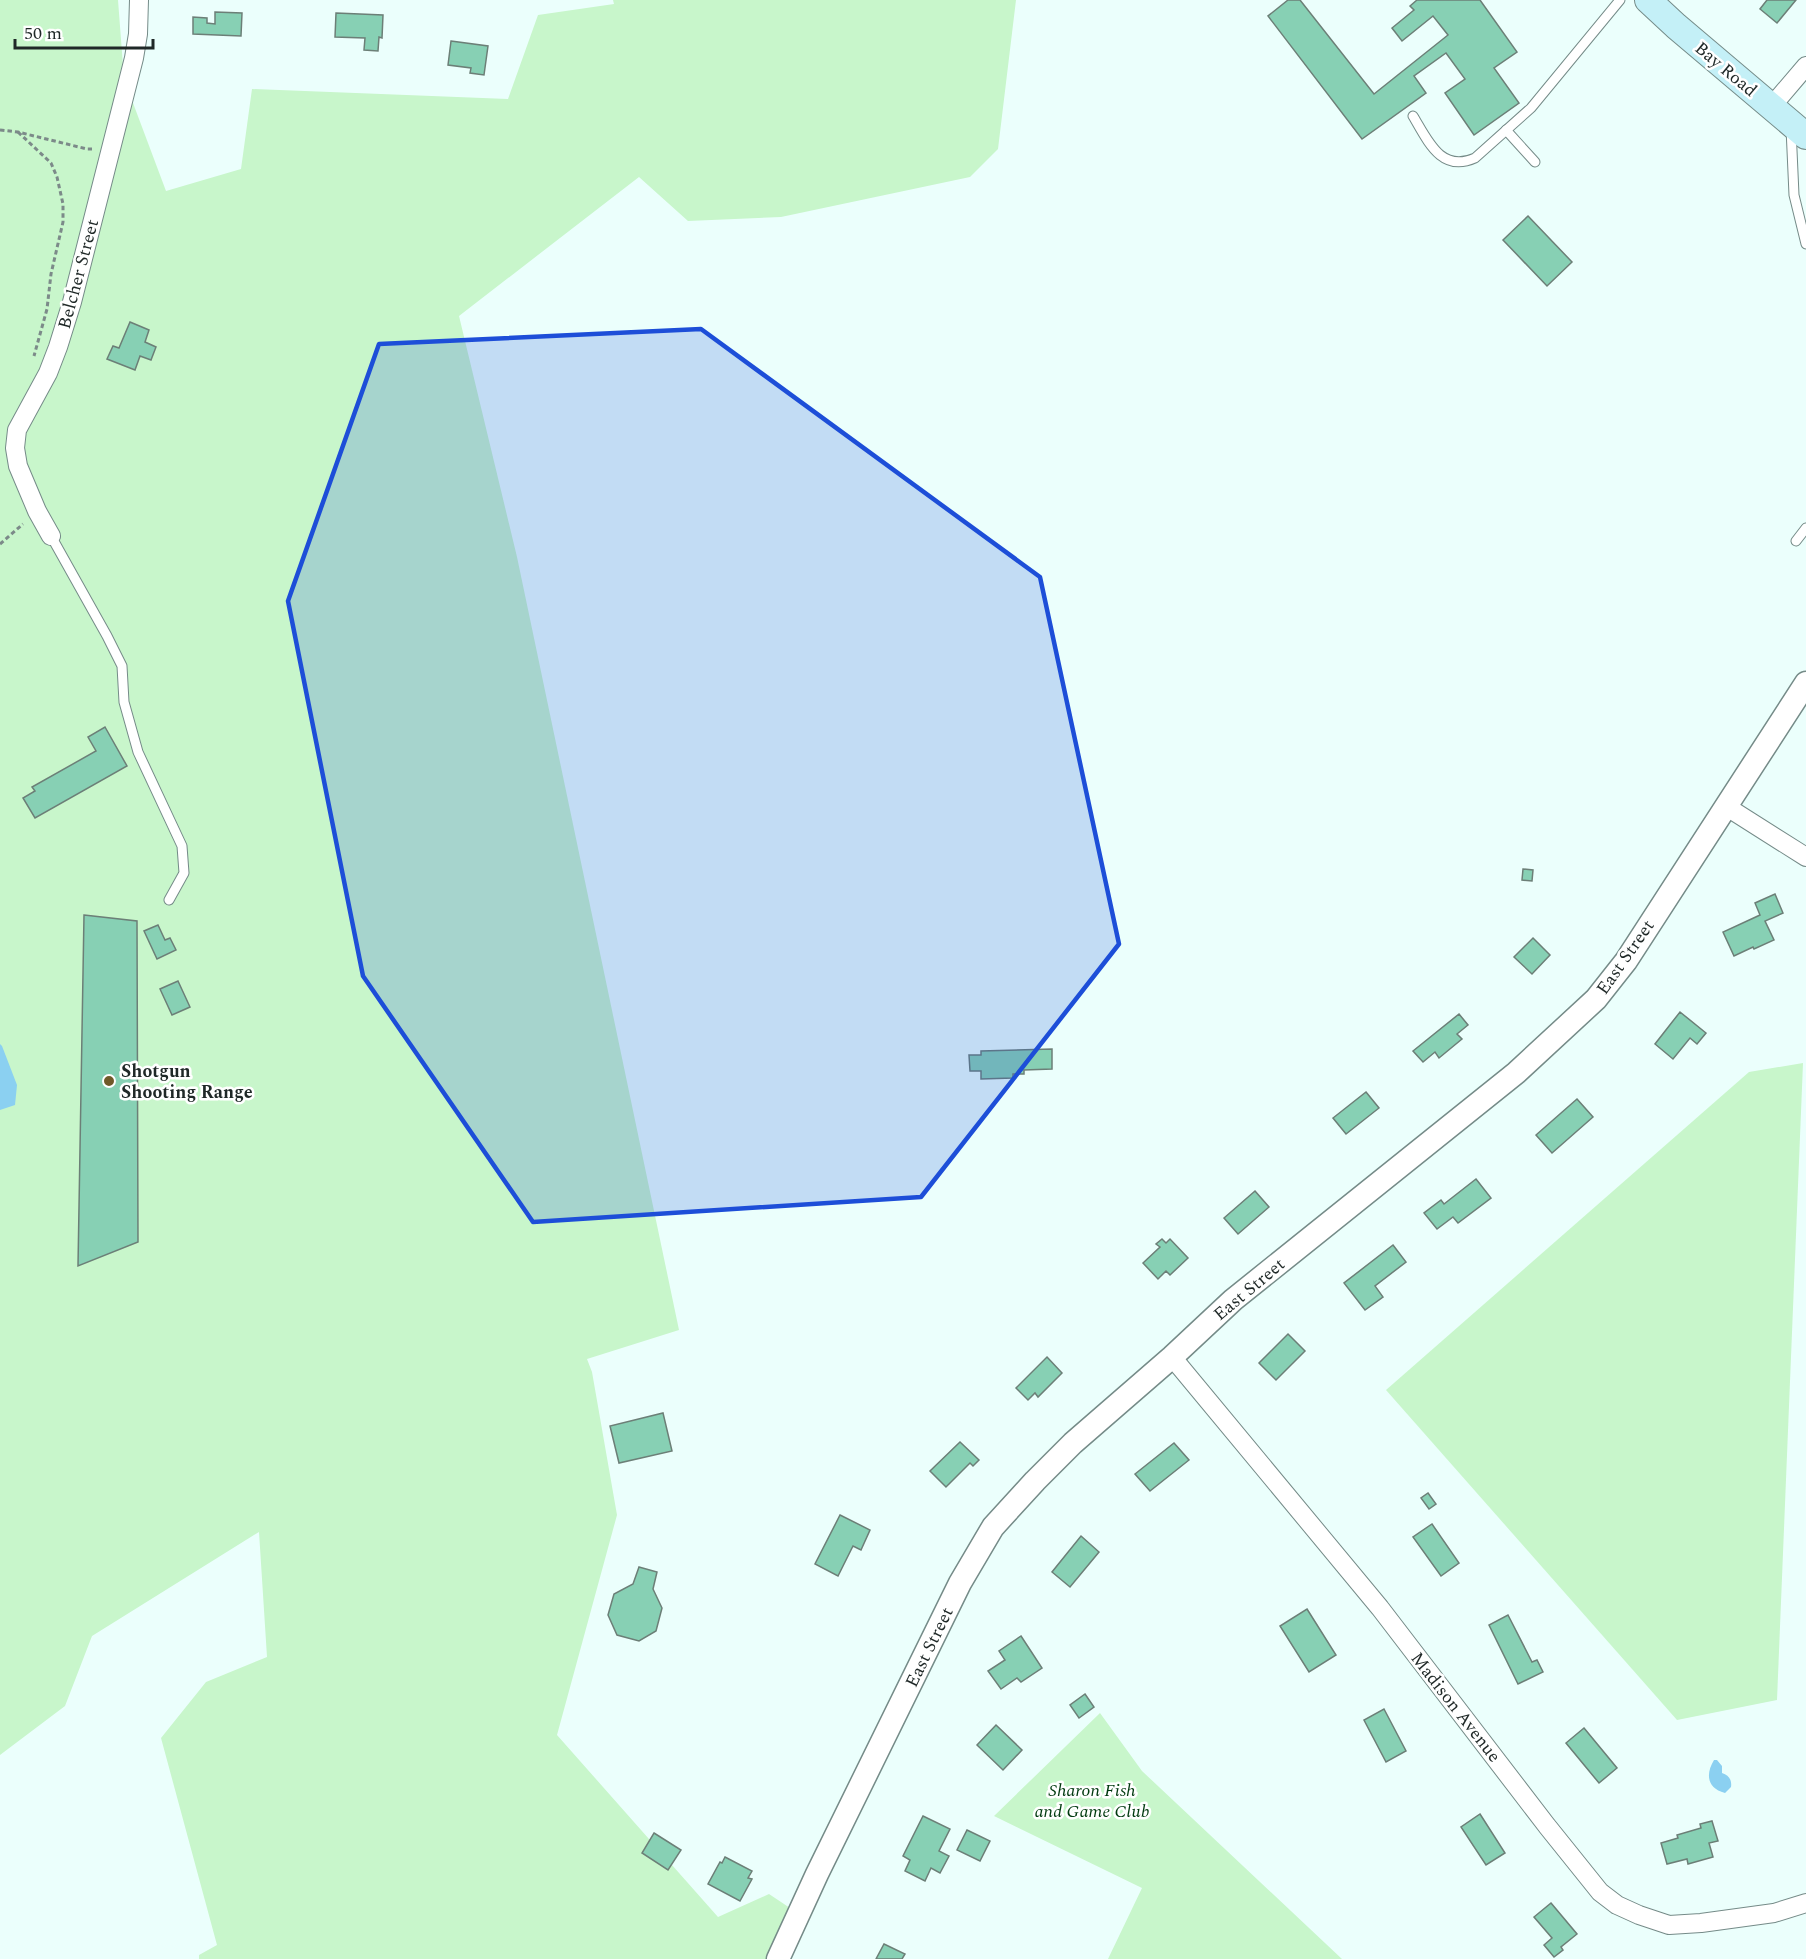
<svg xmlns="http://www.w3.org/2000/svg" width="1806" height="1959" viewBox="0 0 1806 1959" font-family="Spectral,serif">
  <style>
    .green { fill: #c8f6cb }
    .water { fill: #8bd0f1 }
    .building { fill: #87d0b4; stroke: #6c7f77; stroke-width: 1.5 }
    .lines { fill: none; stroke-linecap: round; stroke-linejoin: round }
    .service-casing { stroke: #758b88; stroke-width: 11 }
    .minor-casing { stroke: #758b88; stroke-width: 20 }
    .tertiary-casing { stroke: #758b88; stroke-width: 25 }
    .secondary-casing { stroke: #758b88; stroke-width: 28 }
    .path { stroke: #7c8a89; stroke-width: 3; stroke-dasharray: 4.5 3; stroke-linecap: butt }
    .service { stroke: #fff; stroke-width: 9 }
    .minor { stroke: #fff; stroke-width: 18 }
    .tertiary { stroke: #fff; stroke-width: 22 }
    .secondary { stroke: #c4f0f7; stroke-width: 26 }
    .marked { fill: #1d4ed8; fill-opacity: 0.2; stroke: #1d4ed8; stroke-width: 4.5; stroke-linejoin: round }
    .poi-dot { fill: #705929; stroke: #fff; stroke-width: 2 }
    .labels { text-anchor: middle; stroke-width: 5; stroke-linejoin: round; paint-order: stroke }
    .street-label { font-size: 18px; fill: #1f2827; stroke: #fff }
    .poi-label { font-size: 18px; font-weight: bold; fill: #1f2827; stroke: #fff; text-anchor: start }
    .park-label { font-size: 18px; font-style: italic; fill: #003a0f; stroke: #fff }
  </style>
  <rect width="100%" height="100%" fill="#ebfffc"/>
  <g class="green">
    <path d="M 0,0 L 118,0 L 124,79 L 166,191 L 241,169 L 252,89 L 508,99 L 538,15 L 614,4 L 613,0 L 1016,0 L 998,149 L 970,177 L 781,217 L 688,221 L 639,177 L 459,316 L 517,557 L 679,1330 L 587,1359 L 592,1372 L 617,1515 L 557,1735 L 718,1917 L 769,1894 L 793,1910 L 766,1959 L 199,1959 L 199,1955 L 217,1945 L 161,1738 L 206,1682 L 267,1657 L 259,1532 L 92,1636 L 65,1706 L 0,1755 Z"/>
    <path d="M 1803,1063 L 1777,1700 L 1677,1720 L 1386,1390 L 1749,1072 Z"/>
    <path d="M 1100,1713 L 1142,1771 L 1342,1959 L 1108,1959 L 1142,1888 L 994,1816 Z"/>
  </g>
  <g class="water">
    <path d="M 0,1044 L 2,1046 L 17,1085 L 15,1105 L 0,1110 Z"/>
    <path d="M 1714,1760 L 1717,1760 L 1722,1766 L 1722,1773 C 1729,1775 1732,1780 1731,1787 L 1725,1793 C 1706,1788 1706,1773 1714,1760 Z"/>
  </g>
  <g class="building">
    <path d="M 1288,0 L 1300,0 L 1374,94 L 1448,35 L 1433,16 L 1402,41 L 1392,28 L 1414,10 L 1410,6 L 1417,0 L 1480,0 L 1517,52 L 1494,68 L 1519,103 L 1474,135 L 1445,93 L 1465,79 L 1446,53 L 1414,76 L 1426,93 L 1362,139 L 1268,16 Z"/>
    <path d="M 1767,0 L 1796,0 L 1777,23 L 1760,9 Z"/>
    <path d="M 215,12 L 242,13 L 241,36 L 193,34 L 193,17 L 207,18 L 207,23 L 215,24 Z"/>
    <path d="M 336,13 L 383,15 L 382,38 L 379,37 L 378,51 L 364,50 L 365,38 L 335,37 Z"/>
    <path d="M 451,41 L 488,46 L 484,75 L 470,73 L 471,68 L 448,65 Z"/>
    <path d="M 1528,216 L 1572,262 L 1547,286 L 1503,240 Z"/>
    <path d="M 130,322 L 149,330 L 145,342 L 156,347 L 151,360 L 140,356 L 135,370 L 107,359 L 113,346 L 119,348 Z"/>
    <path d="M 105,727 L 127,766 L 35,818 L 23,798 L 35,791 L 32,787 L 96,751 L 88,737 Z"/>
    <path d="M 1523,869 L 1533,870 L 1532,881 L 1522,880 Z"/>
    <path d="M 1775,894 L 1783,913 L 1765,921 L 1774,940 L 1754,949 L 1753,947 L 1734,956 L 1723,932 L 1760,915 L 1755,903 Z"/>
    <path d="M 84,915 L 137,921 L 138,1242 L 78,1266 Z"/>
    <path d="M 158,925 L 165,940 L 170,938 L 176,950 L 157,959 L 144,931 Z"/>
    <path d="M 1533,938 L 1550,955 L 1532,974 L 1514,957 Z"/>
    <path d="M 178,981 L 190,1007 L 172,1015 L 160,989 Z"/>
    <path d="M 1680,1012 L 1706,1033 L 1697,1044 L 1690,1038 L 1673,1059 L 1655,1044 Z"/>
    <path d="M 1459,1014 L 1468,1025 L 1457,1034 L 1462,1039 L 1439,1058 L 1435,1052 L 1423,1062 L 1413,1051 Z"/>
    <path d="M 1052,1049 L 1052,1069 L 1024,1070 L 1024,1074 L 1013,1074 L 1013,1078 L 981,1079 L 981,1071 L 970,1071 L 969,1055 L 981,1055 L 981,1051 Z"/>
    <path d="M 1366,1092 L 1379,1108 L 1346,1134 L 1333,1118 Z"/>
    <path d="M 1577,1099 L 1593,1117 L 1552,1153 L 1536,1135 Z"/>
    <path d="M 1476,1179 L 1491,1198 L 1458,1223 L 1453,1217 L 1437,1229 L 1424,1213 L 1441,1200 L 1444,1204 Z"/>
    <path d="M 1255,1191 L 1269,1207 L 1238,1234 L 1224,1218 Z"/>
    <path d="M 1162,1239 L 1166,1243 L 1170,1239 L 1188,1258 L 1170,1275 L 1166,1271 L 1158,1279 L 1143,1263 L 1160,1247 L 1156,1244 Z"/>
    <path d="M 1393,1245 L 1406,1262 L 1375,1286 L 1383,1297 L 1365,1310 L 1344,1283 Z"/>
    <path d="M 1288,1334 L 1305,1351 L 1276,1380 L 1259,1363 Z"/>
    <path d="M 1047,1357 L 1062,1373 L 1038,1397 L 1035,1393 L 1028,1400 L 1016,1388 Z"/>
    <path d="M 663,1413 L 672,1451 L 619,1463 L 610,1426 Z"/>
    <path d="M 960,1442 L 979,1460 L 973,1466 L 970,1463 L 946,1487 L 930,1471 Z"/>
    <path d="M 1174,1443 L 1189,1460 L 1150,1491 L 1135,1474 Z"/>
    <path d="M 1428,1493 L 1436,1504 L 1429,1509 L 1421,1498 Z"/>
    <path d="M 840,1515 L 870,1530 L 861,1550 L 853,1546 L 838,1576 L 815,1564 Z"/>
    <path d="M 1432,1524 L 1459,1563 L 1441,1576 L 1413,1537 Z"/>
    <path d="M 1081,1536 L 1099,1552 L 1070,1587 L 1052,1572 Z"/>
    <path d="M 639,1567 L 657,1572 L 653,1589 L 662,1608 L 656,1631 L 639,1641 L 617,1635 L 608,1615 L 614,1594 L 633,1584 Z"/>
    <path d="M 1307,1609 L 1336,1655 L 1309,1672 L 1280,1626 Z"/>
    <path d="M 1508,1615 L 1532,1662 L 1537,1660 L 1543,1672 L 1518,1684 L 1489,1625 Z"/>
    <path d="M 1021,1636 L 1042,1668 L 1021,1682 L 1017,1678 L 1001,1689 L 988,1671 L 1005,1660 L 999,1651 Z"/>
    <path d="M 1085,1694 L 1094,1707 L 1079,1718 L 1070,1705 Z"/>
    <path d="M 1384,1709 L 1406,1751 L 1386,1762 L 1364,1720 Z"/>
    <path d="M 996,1725 L 1022,1750 L 1003,1770 L 977,1745 Z"/>
    <path d="M 1584,1728 L 1617,1768 L 1599,1783 L 1566,1743 Z"/>
    <path d="M 1480,1814 L 1505,1853 L 1486,1865 L 1461,1827 Z"/>
    <path d="M 923,1816 L 950,1829 L 939,1851 L 949,1856 L 940,1873 L 931,1868 L 925,1881 L 905,1871 L 910,1860 L 903,1856 Z"/>
    <path d="M 1712,1821 L 1718,1841 L 1709,1843 L 1713,1857 L 1688,1864 L 1687,1859 L 1667,1864 L 1661,1843 L 1678,1838 L 1677,1835 L 1701,1828 L 1700,1824 Z"/>
    <path d="M 967,1830 L 990,1841 L 980,1861 L 957,1850 Z"/>
    <path d="M 654,1833 L 681,1850 L 668,1870 L 642,1853 Z"/>
    <path d="M 725,1857 L 752,1871 L 748,1878 L 752,1879 L 740,1901 L 708,1884 L 720,1862 L 722,1863 Z"/>
    <path d="M 1551,1903 L 1577,1934 L 1561,1947 L 1563,1950 L 1554,1957 L 1544,1945 L 1552,1938 L 1534,1917 Z"/>
    <path d="M 884,1944 L 905,1954 L 902,1959 L 876,1959 Z"/>
  </g>
  <g class="lines">
    <g class="service-casing">
      <g id="service">
        <path d="M 1413,116 C 1428,141 1441,173 1475,158 L 1531,108 L 1620,0"/>
        <path d="M 1791,128 L 1794,195 L 1806,244"/>
        <path d="M 1506,130 L 1535,162"/>
        <path d="M 51,536 L 107,636 L 122,666 L 124,702 L 138,752 L 182,846 L 184,873 L 169,900"/>
        <path d="M 1796,541 L 1806,528"/>
      </g>
    </g>
    <g class="minor-casing">
      <g id="minor">
        <path d="M 1771,107 L 1806,66"/>
        <path d="M 51,536 L 37,511 L 18,466 L 15,448 L 17,430 L 48,373 L 58,347 L 72,302 L 134,58 L 138,34 L 139,0"/>
        <path d="M 1727,807 L 1806,857"/>
        <path d="M 1172,1357 L 1380,1608 L 1547,1826 L 1600,1892 L 1617,1905 L 1639,1915 L 1669,1925 L 1701,1923 L 1774,1913 L 1806,1903"/>
      </g>
    </g>
    <g class="tertiary-casing">
      <path id="tertiary" d="M 778,1959 L 817,1874 L 960,1583 L 993,1527 L 1035,1481 L 1073,1443 L 1172,1357 L 1233,1300 L 1516,1073 L 1596,999 L 1626,961 L 1806,683"/>
    </g>
    <g class="secondary-casing">
      <path id="secondary" d="M 1648,0 L 1676,26 L 1806,136"/>
    </g>
    <g class="path">
      <path d="M 0,130 L 18,132 L 87,149 L 92,149"/>
      <path d="M 18,132 L 51,163 L 57,177 L 63,204 L 63,222 L 51,274 L 47,309 L 34,356"/>
      <path d="M 0,544 L 23,524"/>
    </g>
    <use href="#service" class="service"/>
    <use href="#minor" class="minor"/>
    <use href="#tertiary" class="tertiary"/>
    <use href="#secondary" class="secondary"/>
  </g>
  <path class="marked" d="M 701,329 L 1040,577 L 1119,944 L 921,1197 L 533,1222 L 363,976 L 288,601 L 379,344 Z"/>
  <circle class="poi-dot" cx="109" cy="1081" r="6"/>
  <g class="labels">
    <g class="street-label">
      <text transform="translate(1726 69) rotate(40)" y="6">Bay Road</text>
      <text transform="translate(78 274) rotate(-75)" y="6">Belcher Street</text>
      <text transform="translate(1625 957) rotate(-55)" y="6">East Street</text>
      <text transform="translate(1249 1289) rotate(-40)" y="6">East Street</text>
      <text transform="translate(929 1647) rotate(-64)" y="6">East Street</text>
      <text transform="translate(1456 1707) rotate(52)" y="6">Madison Avenue</text>
    </g>
    <g class="poi-label">
      <text x="121" y="1077">Shotgun<tspan x="121" dy="21">Shooting Range</tspan></text>
    </g>
    <g class="park-label">
      <text x="1092" y="1796">Sharon Fish<tspan x="1092" dy="21">and Game Club</tspan></text>
    </g>
  </g>
  <path d="M15 39v9h138v-9" fill="none" stroke="#1f2827" stroke-width="3"/>
  <text x="24" y="39" font-size="18" fill="#1f2827" stroke="#ffffff" stroke-width="4.5" paint-order="stroke">50 m</text>
</svg>
